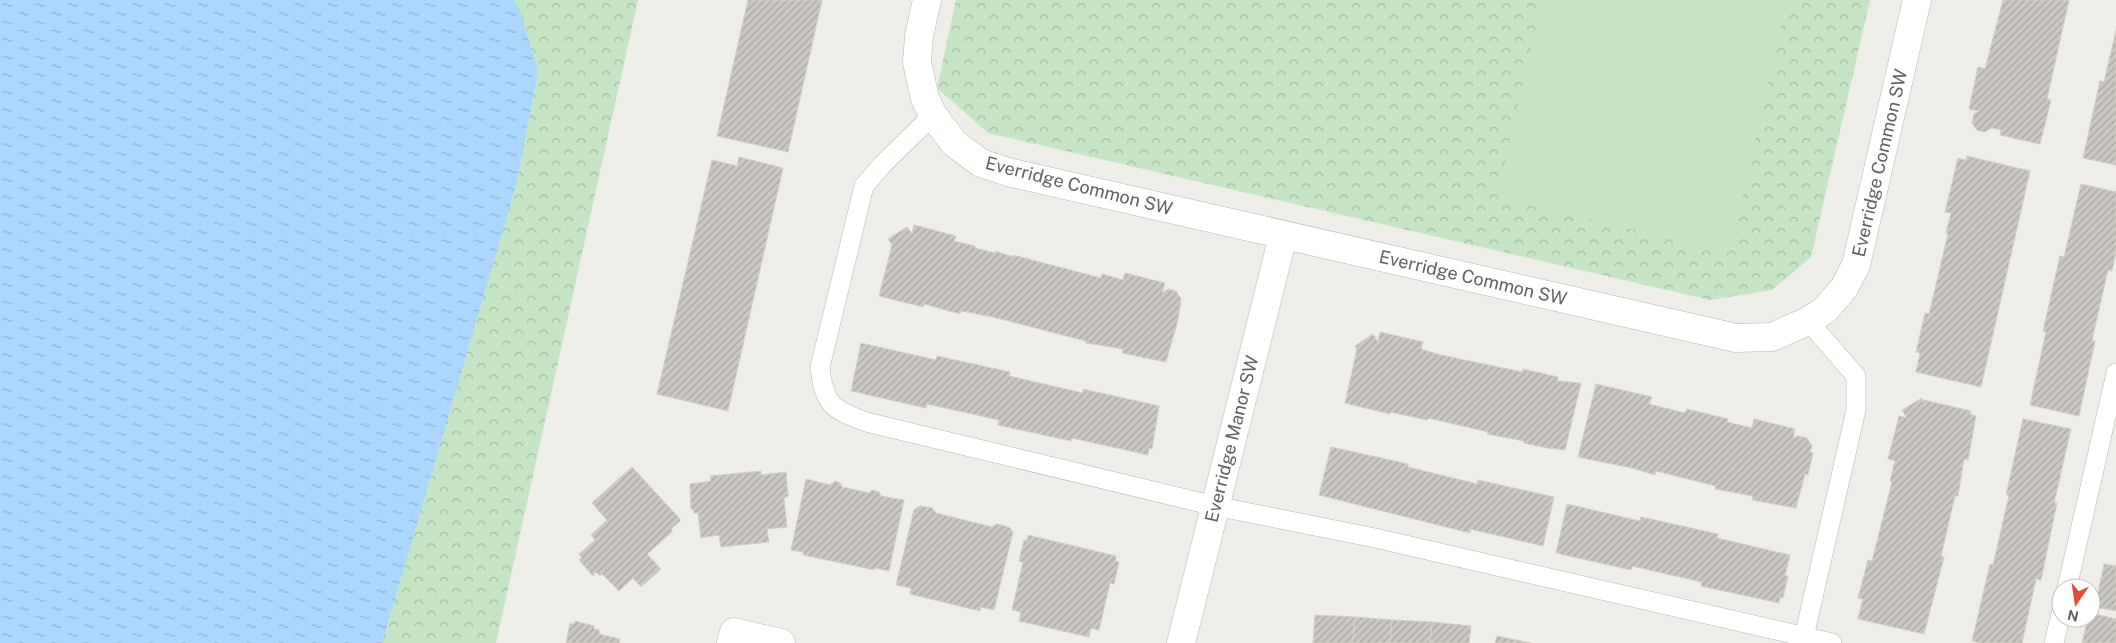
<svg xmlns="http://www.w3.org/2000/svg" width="2116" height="643" viewBox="0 0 2116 643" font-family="'Public Sans',sans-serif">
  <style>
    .forest { fill: url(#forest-crowns) }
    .pitch { fill: #c5e5c5 }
    .water { fill: url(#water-ripples) }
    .building { fill: url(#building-hatch); stroke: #d4cfc5 }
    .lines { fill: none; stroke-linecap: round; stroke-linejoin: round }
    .service-casing { stroke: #b4b6ba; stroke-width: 20 }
    .minor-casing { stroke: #b4b6ba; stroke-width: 29 }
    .service { stroke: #fff; stroke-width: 19 }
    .minor { stroke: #fff; stroke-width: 28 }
    .labels { text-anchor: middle; stroke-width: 4.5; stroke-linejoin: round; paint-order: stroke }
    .street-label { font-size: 18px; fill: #5e6166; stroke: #fff }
  </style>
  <defs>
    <pattern id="forest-crowns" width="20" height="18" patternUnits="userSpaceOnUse" patternTransform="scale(1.25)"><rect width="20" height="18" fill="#c5e5c5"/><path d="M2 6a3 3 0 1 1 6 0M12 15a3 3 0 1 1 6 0" fill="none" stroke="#a3bda4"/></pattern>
    <pattern id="water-ripples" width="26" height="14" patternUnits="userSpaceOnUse" patternTransform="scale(1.25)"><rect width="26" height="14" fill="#acd7fa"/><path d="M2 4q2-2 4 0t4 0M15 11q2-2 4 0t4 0" fill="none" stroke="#8fb2ce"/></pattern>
    <pattern id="building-hatch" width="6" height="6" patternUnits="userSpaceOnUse" patternTransform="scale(1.25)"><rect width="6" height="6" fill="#cbc8c4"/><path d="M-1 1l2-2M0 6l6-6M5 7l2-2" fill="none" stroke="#a8a6a3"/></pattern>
  </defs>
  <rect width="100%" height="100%" fill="#efede7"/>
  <g class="forest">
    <path d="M 0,0 L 638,0 L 496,643 L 0,643 Z"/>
    <path d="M 956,0 L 1870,0 L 1811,257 L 1772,290 L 1710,300 L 988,133 L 937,88 Z"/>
  </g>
  <path class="pitch" d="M 1542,0 L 1787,0 L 1730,252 L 1497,198 Z"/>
  <path class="water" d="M 0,0 L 514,0 L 519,8 L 538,71 L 516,185 L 382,643 L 0,643 Z"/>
  <g class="building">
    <path d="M 748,0 L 822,0 L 788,152 L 717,136 Z"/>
    <path d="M 2003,0 L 2069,0 L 2047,99 L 2051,100 L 2040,144 L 2000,135 L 2001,130 L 1991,128 L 1985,132 L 1977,130 L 1972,123 L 1974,114 L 1979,111 L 1969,109 L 1978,67 L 1985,69 Z"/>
    <path d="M 2116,30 L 2116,165 L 2083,158 L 2100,81 L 2104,82 Z"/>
    <path d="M 1967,156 L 2030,171 L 1981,387 L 1916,372 L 1920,353 L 1916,352 L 1925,313 L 1929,314 L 1948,234 L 1946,233 L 1951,213 L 1945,212 L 1958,158 L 1966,160 Z"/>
    <path d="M 739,157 L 783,168 L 728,411 L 657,394 L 712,160 L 737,166 Z"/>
    <path d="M 2081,184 L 2116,192 L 2116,251 L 2112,271 L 2108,270 L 2092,340 L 2095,341 L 2079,416 L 2030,405 L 2046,332 L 2043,331 L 2060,256 L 2064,257 Z"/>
    <path d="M 914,225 L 956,236 L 954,241 L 975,246 L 975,248 L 995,253 L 995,251 L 1013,257 L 1013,255 L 1101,278 L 1102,274 L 1123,280 L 1125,273 L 1165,283 L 1162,293 L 1168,289 L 1176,291 L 1181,299 L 1178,320 L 1166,362 L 1122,353 L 1123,349 L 1086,343 L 1086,341 L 993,317 L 961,311 L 960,314 L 924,304 L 923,307 L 879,296 L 892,245 L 888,239 L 907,227 L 912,234 Z"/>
    <path d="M 1380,332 L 1423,342 L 1421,349 L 1441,355 L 1522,372 L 1523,369 L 1558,377 L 1557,381 L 1581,383 L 1565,450 L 1547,448 L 1524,443 L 1524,441 L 1487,434 L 1488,432 L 1428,418 L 1427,420 L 1390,412 L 1390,414 L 1345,403 L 1357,349 L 1355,346 L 1373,334 L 1378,342 Z"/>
    <path d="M 861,343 L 936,360 L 937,356 L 1010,372 L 1009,376 L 1083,393 L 1083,389 L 1159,406 L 1152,449 L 1149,448 L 1148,455 L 1072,438 L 1071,441 L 998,425 L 999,420 L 927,404 L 926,408 L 851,391 Z"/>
    <path d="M 1596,384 L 1652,397 L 1649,404 L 1685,413 L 1687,409 L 1728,419 L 1727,422 L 1752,428 L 1754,419 L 1795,429 L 1793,439 L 1798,436 L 1807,438 L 1812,446 L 1810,452 L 1813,453 L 1808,475 L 1805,474 L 1796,508 L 1752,500 L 1753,496 L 1715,489 L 1716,486 L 1656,471 L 1655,475 L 1632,468 L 1578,457 Z"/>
    <path d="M 1922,398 L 1923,402 L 1924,400 L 1971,411 L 1970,414 L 1976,416 L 1968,460 L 1964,459 L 1958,496 L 1955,496 L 1941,556 L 1944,557 L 1924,634 L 1858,619 L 1863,599 L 1858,598 L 1868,560 L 1872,561 L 1892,482 L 1890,481 L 1895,461 L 1888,459 L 1899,416 L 1907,418 L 1902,410 Z"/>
    <path d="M 2023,419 L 2071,429 L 2054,503 L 2057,503 L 2041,580 L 2036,579 L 2022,643 L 1982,643 L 1972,641 L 1990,564 L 1993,565 L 2009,495 L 2006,495 Z"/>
    <path d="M 1331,447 L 1408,464 L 1408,467 L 1477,484 L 1478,480 L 1554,497 L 1543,546 L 1470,529 L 1470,533 L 1319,495 Z"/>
    <path d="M 632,467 L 681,520 L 671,529 L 673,531 L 647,554 L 661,569 L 641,587 L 633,578 L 619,591 L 602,574 L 600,576 L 596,572 L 593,576 L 579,560 L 582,558 L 579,554 L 595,540 L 591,535 L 607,520 L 592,503 Z"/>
    <path d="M 761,471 L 761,475 L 786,472 L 788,496 L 784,498 L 787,527 L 767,529 L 769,542 L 721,547 L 719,535 L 701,538 L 698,513 L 694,513 L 693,509 L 691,509 L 690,484 L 711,481 L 710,476 Z"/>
    <path d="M 806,479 L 830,485 L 835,481 L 840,483 L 842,487 L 869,493 L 872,490 L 879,492 L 881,496 L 904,500 L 889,571 L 875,568 L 875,570 L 803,555 L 804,552 L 791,550 Z"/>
    <path d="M 1567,504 L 1640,521 L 1641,517 L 1718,534 L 1717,538 L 1790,555 L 1785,576 L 1788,576 L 1783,598 L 1780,597 L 1779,603 L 1701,586 L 1702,582 L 1632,566 L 1631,570 L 1556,553 Z"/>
    <path d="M 920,506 L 932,508 L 936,513 L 992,527 L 997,524 L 1009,527 L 1013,532 L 994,610 L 981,607 L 980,611 L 910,594 L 911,588 L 896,585 L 914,510 Z"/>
    <path d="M 1028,535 L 1116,556 L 1115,561 L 1119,562 L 1114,584 L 1110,583 L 1099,630 L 1091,628 L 1089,637 L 1019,621 L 1021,612 L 1012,610 L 1023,562 L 1019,561 L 1024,540 L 1027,541 Z"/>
    <path d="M 2104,564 L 2116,566 L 2116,611 L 2095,607 Z"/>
    <path d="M 2091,613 L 2116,619 L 2116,643 L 2082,643 L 2088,618 L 2091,618 Z"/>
    <path d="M 1315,615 L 1355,617 L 1353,643 L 1313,643 Z"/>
    <path d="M 1355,617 L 1392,620 L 1390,643 L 1353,643 Z"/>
    <path d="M 1392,620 L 1432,622 L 1430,643 L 1390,643 Z"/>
    <path d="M 575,621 L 594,626 L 594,629 L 599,630 L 599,634 L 620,639 L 619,643 L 566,643 L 570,623 L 574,624 Z"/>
    <path d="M 1432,622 L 1471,626 L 1469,643 L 1430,643 Z"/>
    <path d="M 1497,636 L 1531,643 L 1495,643 Z"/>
  </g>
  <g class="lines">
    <g class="service-casing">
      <g id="service">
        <path d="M 933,115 L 882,165 L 864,186 L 820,367 C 824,405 832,409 866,422 L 1215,506 L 1375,538 L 1832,643"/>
        <path d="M 2067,588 L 2116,373"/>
        <path d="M 1804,637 L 1856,410 L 1856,376 L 1808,321"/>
        <path d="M 2054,643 L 2061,614"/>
      </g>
    </g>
    <g class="minor-casing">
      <g id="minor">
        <path d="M 927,0 L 919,36 L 917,62 L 925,99 L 933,115 L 954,143 L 981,163 L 1008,172 L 1736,338 L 1772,337 L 1808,321 L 1825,310 L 1844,288 L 1856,265 L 1917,0"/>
        <path d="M 731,643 L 734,632 L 781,643"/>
        <path d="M 1181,643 L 1283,236"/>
      </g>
    </g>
    <use href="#service" class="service"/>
    <use href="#minor" class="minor"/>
  </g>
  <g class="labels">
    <g class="street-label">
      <text transform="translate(1880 163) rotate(-77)" y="6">Everridge Common SW</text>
      <text transform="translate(1079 186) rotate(14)" y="6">Everridge Common SW</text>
      <text transform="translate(1473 278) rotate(13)" y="6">Everridge Common SW</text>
      <text transform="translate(1232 439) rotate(-76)" y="6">Everridge Manor SW</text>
    </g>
  </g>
  <g transform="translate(2076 603) rotate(193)"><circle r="24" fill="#ffffff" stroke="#bfc0c2"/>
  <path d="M0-4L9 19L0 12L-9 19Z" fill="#df4c3d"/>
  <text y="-8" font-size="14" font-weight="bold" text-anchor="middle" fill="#5e6166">N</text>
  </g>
</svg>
